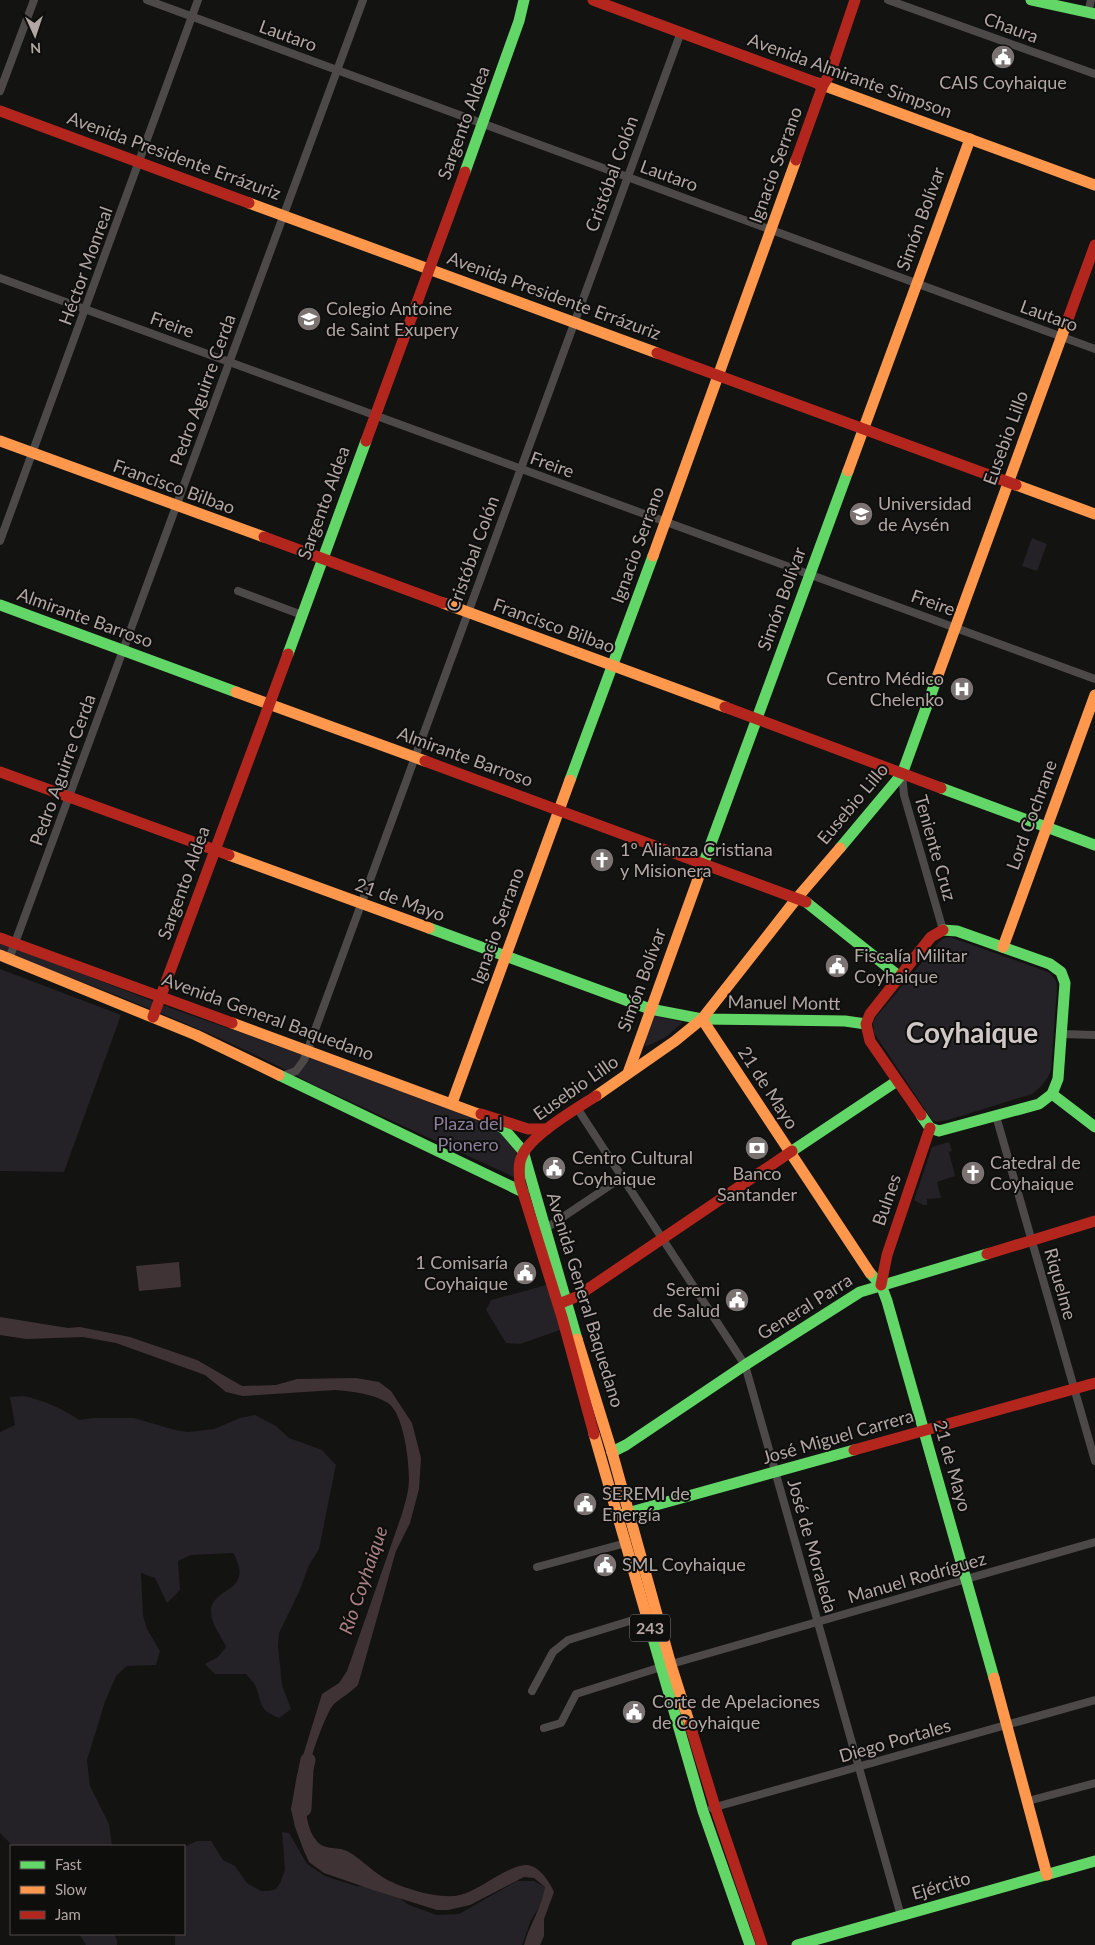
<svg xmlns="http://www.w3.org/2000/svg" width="1095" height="1945" viewBox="0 0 1095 1945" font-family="Lato,sans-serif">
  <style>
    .green { fill: #242127 }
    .water { fill: #403335 }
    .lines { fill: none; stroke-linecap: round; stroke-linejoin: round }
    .river { stroke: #403335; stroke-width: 15 }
    .street { stroke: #4c4948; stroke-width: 8 }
    .fast { stroke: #63d668; stroke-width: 11 }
    .slow { stroke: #ff974d; stroke-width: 11 }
    .jam { stroke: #b3261e; stroke-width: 11 }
    .labels { text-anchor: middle; stroke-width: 4; stroke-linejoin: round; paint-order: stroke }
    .shield { fill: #0e0e0d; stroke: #817977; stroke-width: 1 }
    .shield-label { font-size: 16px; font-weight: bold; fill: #b2a7a5 }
    .street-label { font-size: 18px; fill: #b2a7a5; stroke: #0e0e0d }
    .poi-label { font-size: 18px; fill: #b2a7a5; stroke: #0e0e0d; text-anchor: start }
    .park-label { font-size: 18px; fill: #8d7f9b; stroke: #0e0e0d }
    .water-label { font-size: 19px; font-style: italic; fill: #a98084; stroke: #0e0e0d }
    .town-label { font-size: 28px; font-weight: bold; fill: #cfc7c6; stroke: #0e0e0d }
  </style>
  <rect width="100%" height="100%" fill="#131312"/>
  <g class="green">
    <path d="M 1032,538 L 1047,544 L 1037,571 L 1022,566 Z"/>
    <path d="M 950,937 L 1048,972 C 1055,977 1057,981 1057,989 L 1051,1070 C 1047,1081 1041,1087 1032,1094 L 948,1120 L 936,1122 L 932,1120 L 874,1033 L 873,1023 L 876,1017 L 939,942 L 944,938 Z"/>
    <path d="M 0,942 L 173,1009 L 441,1103 L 489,1123 L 508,1140 L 516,1151 L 518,1179 L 310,1083 C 211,1029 105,991 0,951 Z"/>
    <path d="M 0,969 L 121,1015 L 64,1172 L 0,1171 Z"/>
    <path d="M 655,1016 L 683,1022 L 666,1037 L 645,1047 L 646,1037 Z"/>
    <path d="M 949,1142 L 952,1151 L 949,1152 L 955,1176 L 937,1182 L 941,1198 L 927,1199 L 927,1205 L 923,1205 L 914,1200 L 932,1147 Z"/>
    <path d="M 550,1284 L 563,1329 L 520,1344 L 506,1343 L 486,1310 L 491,1300 Z"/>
    <path d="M 24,1396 C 45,1401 62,1408 79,1420 L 93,1418 L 134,1418 L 175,1430 L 188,1432 L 214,1429 L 240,1418 L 255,1415 L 276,1426 L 289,1438 L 322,1450 L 336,1465 L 319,1549 L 309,1565 L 299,1592 L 279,1633 L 278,1646 L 282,1685 L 291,1709 L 279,1718 C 258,1709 263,1706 256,1687 C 254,1682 249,1678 246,1674 L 215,1674 L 205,1664 L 218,1657 L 226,1647 C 221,1635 211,1625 211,1611 C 211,1587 256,1593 233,1553 L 191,1555 L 178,1561 L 180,1590 L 167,1603 L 155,1578 L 141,1573 L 143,1615 L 147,1629 L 160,1651 L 156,1665 L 127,1666 L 116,1676 L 105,1702 L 87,1760 L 90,1786 L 109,1824 L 112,1846 L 13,1846 L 0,1833 L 0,1432 L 15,1425 L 10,1397 Z"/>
    <path d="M 282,1832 L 289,1833 L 307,1864 L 325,1876 L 356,1886 L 370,1887 L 398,1897 L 409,1905 L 437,1915 L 459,1914 L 517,1881 L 534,1881 L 545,1887 L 543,1901 L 531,1920 L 522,1945 L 175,1945 L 175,1934 L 184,1934 L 184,1847 L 197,1841 L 211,1841 L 223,1860 L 235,1866 L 247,1883 L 261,1891 L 269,1891 L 276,1889 L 280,1883 L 285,1870 Z"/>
    <path d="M 79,1934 L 114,1934 L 117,1940 L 117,1945 L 86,1945 Z"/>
  </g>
  <g class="water">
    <path d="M 179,1262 L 181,1287 L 139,1291 L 136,1266 Z"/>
    <path d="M 0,1317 L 68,1328 L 80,1327 L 130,1337 L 197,1360 L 242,1386 L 276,1385 L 297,1379 L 356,1378 L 379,1382 L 391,1391 L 412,1423 L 421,1458 L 419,1489 L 410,1523 L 396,1551 L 358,1685 C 350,1693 342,1697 334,1704 C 325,1713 305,1772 305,1785 C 305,1802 305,1827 316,1840 C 324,1851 336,1846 347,1851 C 360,1858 371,1870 384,1878 C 401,1888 440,1900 460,1895 C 480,1890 505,1867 525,1865 C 538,1864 550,1882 554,1892 L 544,1919 L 544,1936 L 540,1945 L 524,1945 C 529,1925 542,1908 545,1887 L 534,1878 L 524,1877 L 470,1905 L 448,1910 L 437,1910 L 373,1890 L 324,1873 L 309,1862 L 304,1851 L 295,1827 L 291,1809 L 297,1775 L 322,1694 L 339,1683 L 347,1671 L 402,1514 C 405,1503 409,1491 409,1479 C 409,1461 404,1414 388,1403 C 374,1394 351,1391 335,1390 L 243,1396 L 226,1392 L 205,1375 L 116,1343 L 83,1337 L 26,1339 L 0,1335 Z"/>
  </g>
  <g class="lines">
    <path class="river" d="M 304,1809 L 306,1769 L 308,1760"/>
    <g class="street">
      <path d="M 147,0 L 1095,349"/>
      <path d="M 888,0 L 1095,74"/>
      <path d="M 1088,13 L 1091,0"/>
      <path d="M 0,91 L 34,0"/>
      <path d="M 0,278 L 1095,679"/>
      <path d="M 0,541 L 198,0"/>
      <path d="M 238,591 L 302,615"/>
      <path d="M 902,774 L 904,795 L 943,930"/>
      <path d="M 9,959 L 363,0"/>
      <path d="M 1061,1034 L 1095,1035"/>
      <path d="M 282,1076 L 296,1071 L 304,1060 L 681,32"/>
      <path d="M 577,1108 L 745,1365 L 901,1916"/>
      <path d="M 996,1116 L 1095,1461"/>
      <path d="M 545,1229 L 621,1178"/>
      <path d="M 537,1567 L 626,1543"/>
      <path d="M 532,1691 L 553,1652 L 568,1640 L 646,1616"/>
      <path d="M 544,1728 L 561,1723 L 576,1694 L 661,1667 L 1095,1542"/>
      <path d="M 1028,1801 L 1095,1783"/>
      <path d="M 712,1808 L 1095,1700"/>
    </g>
    <g class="fast">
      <path d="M 1031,0 L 1095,14"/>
      <path d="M 465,172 L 519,21 L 524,0"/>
      <path d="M 0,605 L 236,692"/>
      <path d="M 288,654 L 366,441"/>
      <path d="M 570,780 L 653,556"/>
      <path d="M 941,788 L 1095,845"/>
      <path d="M 840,848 L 902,774 L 938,675"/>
      <path d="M 703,865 L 848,471"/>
      <path d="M 806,902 L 900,977"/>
      <path d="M 429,928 L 650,1009 L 702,1019 L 845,1021 L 866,1024"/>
      <path d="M 279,1075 L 523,1192"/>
      <path d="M 1052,1094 L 1095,1127"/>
      <path d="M 921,1115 L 930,1128 L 939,1131 L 1039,1104 L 1052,1094 L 1058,1079 L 1065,983 L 1061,972 L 1050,964 L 957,931 L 943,930"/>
      <path d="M 486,1117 L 504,1129 L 523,1151 L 577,1339"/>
      <path d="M 792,1151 L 897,1081"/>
      <path d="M 870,1273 L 881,1285 L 887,1301 L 994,1678"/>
      <path d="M 612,1452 L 626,1445 L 745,1365 L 860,1292 L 987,1254"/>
      <path d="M 620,1515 L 854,1450"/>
      <path d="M 652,1635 L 703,1811 L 750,1945"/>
      <path d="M 797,1945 L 1095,1861"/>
    </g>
    <g class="slow">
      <path d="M 817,83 L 1095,185"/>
      <path d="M 249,203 L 657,353"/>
      <path d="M 0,441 L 264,537"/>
      <path d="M 848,471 L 970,139"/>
      <path d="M 1016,485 L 1095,514"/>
      <path d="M 653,556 L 796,160"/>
      <path d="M 443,603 L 725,707"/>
      <path d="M 938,675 L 1068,319"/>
      <path d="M 236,692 L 425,761"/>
      <path d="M 229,855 L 429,928"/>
      <path d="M 1003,947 L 1095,695"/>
      <path d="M 0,955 L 196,1035 L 279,1075"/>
      <path d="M 702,1019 L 870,1273"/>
      <path d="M 232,1023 L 486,1117"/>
      <path d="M 628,1073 L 703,865"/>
      <path d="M 596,1096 L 675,1041 L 702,1019 L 797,898 L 840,848"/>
      <path d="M 452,1103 L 570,780"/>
      <path d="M 577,1339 L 612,1452"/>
      <path d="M 594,1434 L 652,1635"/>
      <path d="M 612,1452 L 671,1665 L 690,1725"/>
      <path d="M 994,1678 L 1047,1875"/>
    </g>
    <g class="jam">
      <path d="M 593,0 L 817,83"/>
      <path d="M 0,111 L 249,203"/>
      <path d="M 796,160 L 823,85 L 830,74 L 855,0"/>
      <path d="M 1068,319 L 1095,245"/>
      <path d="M 657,353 L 1016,485"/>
      <path d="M 366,441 L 465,172"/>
      <path d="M 264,537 L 443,603"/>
      <path d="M 725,707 L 941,788"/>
      <path d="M 425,761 L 806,902"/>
      <path d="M 0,772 L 229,855"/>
      <path d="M 0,938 L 232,1023"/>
      <path d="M 153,1017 L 288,654"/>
      <path d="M 481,1114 L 528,1129 L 547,1129"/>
      <path d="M 921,1115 L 870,1041 L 866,1024 L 870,1014 L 931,937 L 943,930"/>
      <path d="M 987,1254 L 1095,1221"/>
      <path d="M 881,1285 L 887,1255 L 930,1128"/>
      <path d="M 561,1303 L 576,1297 L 792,1151"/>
      <path d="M 594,1434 L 562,1317 L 520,1183 C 519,1174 518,1164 522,1156 C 531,1135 576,1109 596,1096"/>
      <path d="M 854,1450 L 1095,1383"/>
      <path d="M 690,1725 L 715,1807 L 762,1945"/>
    </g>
  </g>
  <defs>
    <g id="civic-disc" transform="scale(1.25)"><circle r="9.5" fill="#7a7372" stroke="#0e0e0d"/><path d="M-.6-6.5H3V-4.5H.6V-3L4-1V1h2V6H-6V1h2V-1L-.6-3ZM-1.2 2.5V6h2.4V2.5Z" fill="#fff"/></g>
    <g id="school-disc" transform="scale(1.25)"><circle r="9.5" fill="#7a7372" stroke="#0e0e0d"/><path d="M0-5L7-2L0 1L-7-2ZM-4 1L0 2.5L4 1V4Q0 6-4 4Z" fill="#fff"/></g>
    <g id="university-disc" transform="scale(1.25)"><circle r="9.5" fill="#7a7372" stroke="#0e0e0d"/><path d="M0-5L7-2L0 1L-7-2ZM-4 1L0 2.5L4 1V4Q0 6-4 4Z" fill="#fff"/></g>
    <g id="hospital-disc" transform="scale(1.25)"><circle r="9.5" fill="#7a7372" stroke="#0e0e0d"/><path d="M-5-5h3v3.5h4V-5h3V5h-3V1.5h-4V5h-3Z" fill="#fff"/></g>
    <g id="church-disc" transform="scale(1.25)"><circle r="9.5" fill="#7a7372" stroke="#0e0e0d"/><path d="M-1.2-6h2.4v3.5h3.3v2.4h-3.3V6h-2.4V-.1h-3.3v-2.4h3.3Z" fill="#fff"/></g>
    <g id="bank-disc" transform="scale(1.25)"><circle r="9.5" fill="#7a7372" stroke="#0e0e0d"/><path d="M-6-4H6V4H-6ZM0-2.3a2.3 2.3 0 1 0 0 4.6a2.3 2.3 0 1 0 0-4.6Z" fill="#fff"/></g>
  </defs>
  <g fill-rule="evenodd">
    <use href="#civic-disc" x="1003" y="57"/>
    <use href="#school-disc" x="309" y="319"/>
    <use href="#university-disc" x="861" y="514"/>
    <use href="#hospital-disc" x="962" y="689"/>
    <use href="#church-disc" x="602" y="860"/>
    <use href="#civic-disc" x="837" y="966"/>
    <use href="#bank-disc" x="757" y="1148"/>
    <use href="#civic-disc" x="554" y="1168"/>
    <use href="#church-disc" x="973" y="1173"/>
    <use href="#civic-disc" x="525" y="1273"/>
    <use href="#civic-disc" x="737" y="1300"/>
    <use href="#civic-disc" x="585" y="1504"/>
    <use href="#civic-disc" x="605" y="1565"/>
    <use href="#civic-disc" x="634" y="1712"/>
  </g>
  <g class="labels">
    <rect class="shield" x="630" y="1614.5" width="40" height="27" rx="4"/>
    <g class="shield-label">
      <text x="650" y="1634">243</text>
    </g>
    <g class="street-label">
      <text transform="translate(1011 28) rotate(20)" y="6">Chaura</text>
      <text transform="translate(288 36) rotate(20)" y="6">Lautaro</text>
      <text transform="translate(850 76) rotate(20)" y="6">Avenida Almirante Simpson</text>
      <text transform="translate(464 123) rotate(-70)" y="6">Sargento Aldea</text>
      <text transform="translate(174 156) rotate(20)" y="6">Avenida Presidente Errázuriz</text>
      <text transform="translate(776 165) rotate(-70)" y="6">Ignacio Serrano</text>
      <text transform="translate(612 174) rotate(-70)" y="6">Cristóbal Colón</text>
      <text transform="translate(669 176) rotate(20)" y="6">Lautaro</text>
      <text transform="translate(921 219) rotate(-70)" y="6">Simón Bolívar</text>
      <text transform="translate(86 266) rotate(-70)" y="6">Héctor Monreal</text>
      <text transform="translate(554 296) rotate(20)" y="6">Avenida Presidente Errázuriz</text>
      <text transform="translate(1049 316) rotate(20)" y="6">Lautaro</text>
      <text transform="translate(172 325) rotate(20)" y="6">Freire</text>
      <text transform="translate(203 390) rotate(-70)" y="6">Pedro Aguirre Cerda</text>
      <text transform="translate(1006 438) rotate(-70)" y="6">Eusebio Lillo</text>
      <text transform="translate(552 465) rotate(20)" y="6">Freire</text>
      <text transform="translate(174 487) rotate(20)" y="6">Francisco Bilbao</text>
      <text transform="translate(324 503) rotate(-70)" y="6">Sargento Aldea</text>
      <text transform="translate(638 545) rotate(-70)" y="6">Ignacio Serrano</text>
      <text transform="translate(473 554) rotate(-70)" y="6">Cristóbal Colón</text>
      <text transform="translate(782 599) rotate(-70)" y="6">Simón Bolívar</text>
      <text transform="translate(933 603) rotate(20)" y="6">Freire</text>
      <text transform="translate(85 618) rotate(20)" y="6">Almirante Barroso</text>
      <text transform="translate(554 626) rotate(20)" y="6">Francisco Bilbao</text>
      <text transform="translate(465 757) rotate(20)" y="6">Almirante Barroso</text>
      <text transform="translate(63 770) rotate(-70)" y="6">Pedro Aguirre Cerda</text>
      <text transform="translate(853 804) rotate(-50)" y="6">Eusebio Lillo</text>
      <text transform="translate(1032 815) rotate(-70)" y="6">Lord Cochrane</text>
      <text transform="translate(935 848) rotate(74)" y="6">Teniente Cruz</text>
      <text transform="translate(184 883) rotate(-70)" y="6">Sargento Aldea</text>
      <text transform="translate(400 900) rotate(20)" y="6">21 de Mayo</text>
      <text transform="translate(498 926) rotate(-70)" y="6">Ignacio Serrano</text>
      <text transform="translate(642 980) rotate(-70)" y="6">Simón Bolívar</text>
      <text transform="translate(784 1003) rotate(1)" y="6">Manuel Montt</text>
      <text transform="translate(268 1017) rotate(20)" y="6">Avenida General Baquedano</text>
      <text transform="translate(576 1088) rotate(-35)" y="6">Eusebio Lillo</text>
      <text transform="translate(768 1088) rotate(57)" y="6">21 de Mayo</text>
      <text transform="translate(887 1200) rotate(-71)" y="6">Bulnes</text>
      <text transform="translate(1060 1284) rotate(74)" y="6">Riquelme</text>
      <text transform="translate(585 1300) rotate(73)" y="6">Avenida General Baquedano</text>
      <text transform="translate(805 1307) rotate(-32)" y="6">General Parra</text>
      <text transform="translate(838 1437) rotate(-16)" y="6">José Miguel Carrera</text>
      <text transform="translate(952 1466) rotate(74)" y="6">21 de Mayo</text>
      <text transform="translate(812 1546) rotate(74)" y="6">José de Moraleda</text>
      <text transform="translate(917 1578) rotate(-16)" y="6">Manuel Rodríguez</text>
      <text transform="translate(895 1741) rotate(-16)" y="6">Diego Portales</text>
      <text transform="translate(941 1886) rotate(-16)" y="6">Ejército</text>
    </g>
    <g class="poi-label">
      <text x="1003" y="89" text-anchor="middle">CAIS Coyhaique</text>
      <text x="326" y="315">Colegio Antoine<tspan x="326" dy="21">de Saint Exupery</tspan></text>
      <text x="878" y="510">Universidad<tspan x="878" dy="21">de Aysén</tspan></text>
      <text x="944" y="685" text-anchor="end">Centro Médico<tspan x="944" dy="21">Chelenko</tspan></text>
      <text x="620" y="856">1º Alianza Cristiana<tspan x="620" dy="21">y Misionera</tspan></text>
      <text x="854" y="962">Fiscalía Militar<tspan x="854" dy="21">Coyhaique</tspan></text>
      <text x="572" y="1164">Centro Cultural<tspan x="572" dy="21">Coyhaique</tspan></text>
      <text x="990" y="1169">Catedral de<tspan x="990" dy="21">Coyhaique</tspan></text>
      <text x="757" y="1180" text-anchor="middle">Banco<tspan x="757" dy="21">Santander</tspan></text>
      <text x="508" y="1269" text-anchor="end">1 Comisaría<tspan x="508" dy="21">Coyhaique</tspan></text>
      <text x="720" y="1296" text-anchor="end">Seremi<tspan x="720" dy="21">de Salud</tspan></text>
      <text x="602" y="1500">SEREMI de<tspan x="602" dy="21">Energía</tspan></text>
      <text x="622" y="1571">SML Coyhaique</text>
      <text x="652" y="1708">Corte de Apelaciones<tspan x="652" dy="21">de Coyhaique</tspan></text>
    </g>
    <g class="park-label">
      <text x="468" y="1130">Plaza del<tspan x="468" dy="21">Pionero</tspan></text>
    </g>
    <g class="water-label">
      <text transform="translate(363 1580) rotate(-71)" y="7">Río Coyhaique</text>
    </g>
    <g class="town-label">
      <text x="972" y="1043">Coyhaique</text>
    </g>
  </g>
  <rect x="10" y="1845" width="175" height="90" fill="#0e0e0d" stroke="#504b4a"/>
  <rect x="20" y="1861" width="25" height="8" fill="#63d668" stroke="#504b4a"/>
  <text x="55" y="1870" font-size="15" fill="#b2a7a5">Fast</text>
  <rect x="20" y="1886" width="25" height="8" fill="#ff974d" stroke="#504b4a"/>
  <text x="55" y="1895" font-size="15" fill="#b2a7a5">Slow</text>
  <rect x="20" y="1911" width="25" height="8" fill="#b3261e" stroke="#504b4a"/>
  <text x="55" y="1920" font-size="15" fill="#b2a7a5">Jam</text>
  <g transform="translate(35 35) rotate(177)" stroke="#0e0e0d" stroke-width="4" paint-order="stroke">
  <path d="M0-4L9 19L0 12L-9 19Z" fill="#b2a7a5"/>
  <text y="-8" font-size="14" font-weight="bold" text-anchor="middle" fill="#b2a7a5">N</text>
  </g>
</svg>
